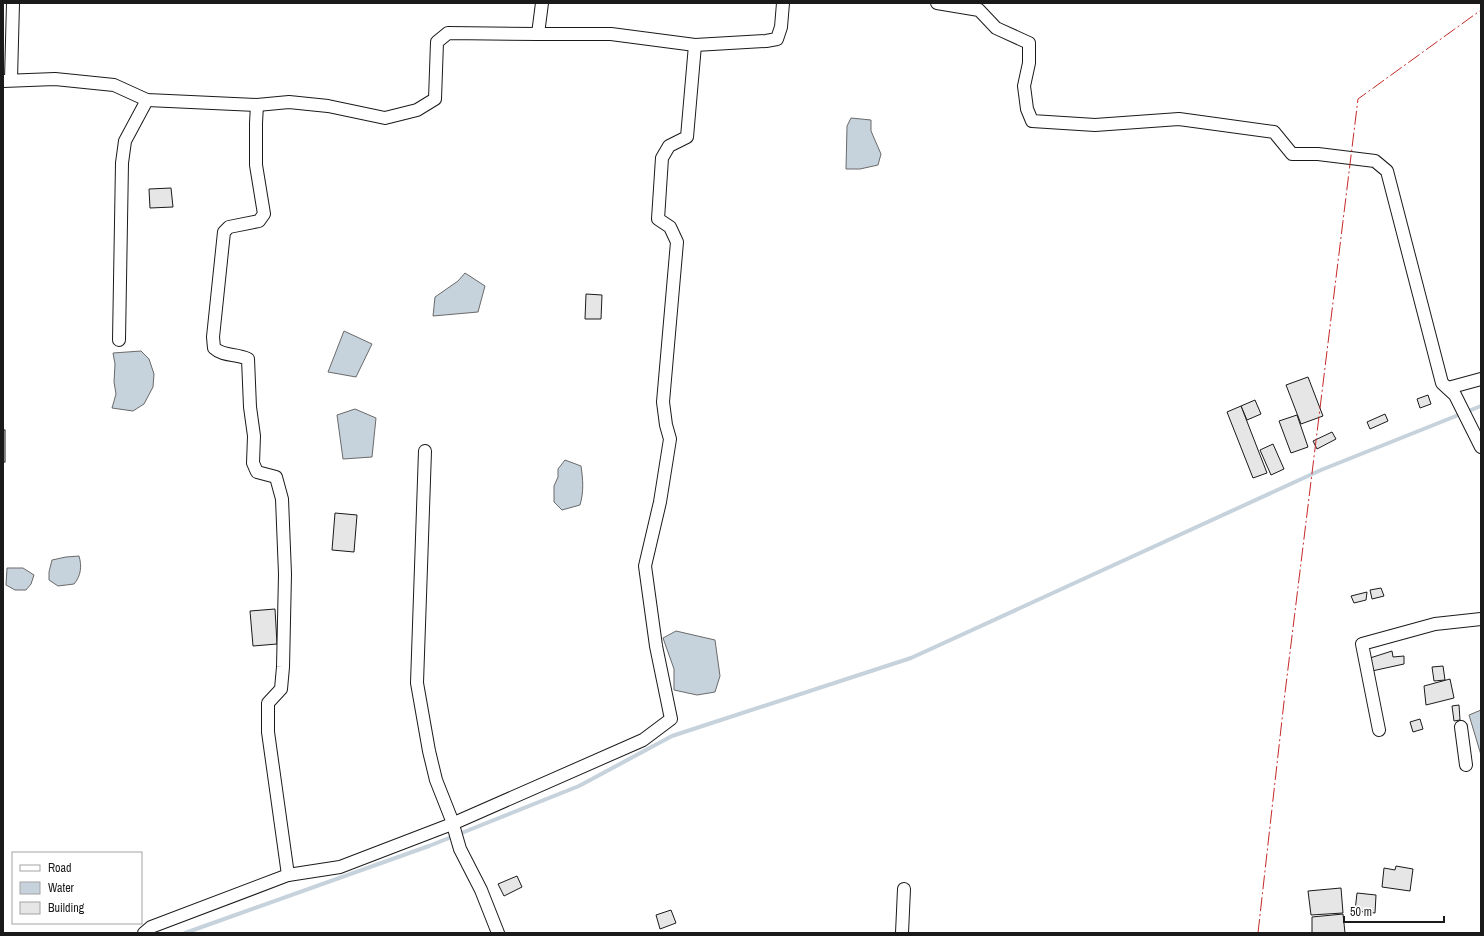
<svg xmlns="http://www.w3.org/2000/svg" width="1484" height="936" viewBox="0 0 1484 936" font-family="'Archivo Narrow',sans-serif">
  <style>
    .water { fill: #c6d2dc; stroke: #6a6a6a }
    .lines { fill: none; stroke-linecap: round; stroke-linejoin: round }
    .stream { stroke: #c6d2dc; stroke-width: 4 }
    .building { fill: #e6e6e6; stroke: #1a1a1a }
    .minor-casing { stroke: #1a1a1a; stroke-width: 14 }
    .minor { stroke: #fff; stroke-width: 12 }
    .power { stroke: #c62828; stroke-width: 1; stroke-dasharray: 14 3 2 3; stroke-linecap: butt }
  </style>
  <rect width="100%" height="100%" fill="#fff"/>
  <g class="water">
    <path d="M 851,118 L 871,120 L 871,131 L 881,154 L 878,165 L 860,169 L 846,169 L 847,126 Z"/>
    <path d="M 465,273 L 485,286 L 478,312 L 433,316 L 435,297 L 458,281 Z"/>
    <path d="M 344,331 L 372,344 L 356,377 L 328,372 Z"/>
    <path d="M 141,351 L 149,359 L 154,374 L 153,387 L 144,404 L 133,411 L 112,408 L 116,394 L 114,382 L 115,364 L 113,353 Z"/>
    <path d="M 355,409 L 376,418 L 372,457 L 343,459 L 337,415 Z"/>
    <path d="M 565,460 L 581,466 C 583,480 584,491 580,505 L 562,510 L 554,502 L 554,486 L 558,477 L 558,469 Z"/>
    <path d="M 79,556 C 82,566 81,576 74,584 L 58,586 L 49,580 L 49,572 L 52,560 L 66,557 Z"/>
    <path d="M 7,568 L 23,568 L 34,575 L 31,584 L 26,590 L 15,590 L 6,585 Z"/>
    <path d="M 676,631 L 715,640 L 720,676 L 715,692 L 697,695 L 674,690 L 674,669 L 663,638 Z"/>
    <path d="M 1481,710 L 1481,755 L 1469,715 Z"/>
  </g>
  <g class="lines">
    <path class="stream" d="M 185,933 L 429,846 L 579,786 L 672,736 L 911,658 L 1321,470 L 1481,406"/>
  </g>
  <g class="building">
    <path d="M 171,188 L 173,207 L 150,208 L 149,189 Z"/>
    <path d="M 586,294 L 602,295 L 601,319 L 585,319 Z"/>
    <path d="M 1308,377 L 1323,416 L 1301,424 L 1286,385 Z"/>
    <path d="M 1428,395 L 1431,404 L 1420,408 L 1417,399 Z"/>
    <path d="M 1255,400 L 1261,414 L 1247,420 L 1241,406 Z"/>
    <path d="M 1241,406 L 1267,473 L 1253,478 L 1227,412 Z"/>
    <path d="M 1385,414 L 1388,421 L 1370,429 L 1367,422 Z"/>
    <path d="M 1297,415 L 1308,447 L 1291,453 L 1279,421 Z"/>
    <rect x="3" y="430" width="2" height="32"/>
    <path d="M 1332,432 L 1336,439 L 1317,449 L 1313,441 Z"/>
    <path d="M 1273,444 L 1284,469 L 1271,475 L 1260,450 Z"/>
    <path d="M 335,513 L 357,515 L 354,552 L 332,550 Z"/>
    <path d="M 1381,588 L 1384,596 L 1372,599 L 1370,590 Z"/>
    <path d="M 1367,592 L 1366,600 L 1354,603 L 1351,596 Z"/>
    <path d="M 275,609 L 277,644 L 253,646 L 250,611 Z"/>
    <path d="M 1392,651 L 1393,657 L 1404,656 L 1404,664 L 1372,671 L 1370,658 Z"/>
    <path d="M 1443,666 L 1445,680 L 1434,681 L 1432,667 Z"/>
    <path d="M 1450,679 L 1454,698 L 1426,705 L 1424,686 Z"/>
    <path d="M 1459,705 L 1460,720 L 1454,721 L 1452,706 Z"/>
    <path d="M 1420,719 L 1423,729 L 1413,732 L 1410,722 Z"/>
    <path d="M 1396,866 L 1413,869 L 1410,891 L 1382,887 L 1384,868 L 1395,870 Z"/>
    <path d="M 517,876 L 522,887 L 504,896 L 498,884 Z"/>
    <path d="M 1341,888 L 1343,913 L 1311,915 L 1308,891 Z"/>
    <path d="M 1357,893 L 1376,895 L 1375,913 L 1355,911 Z"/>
    <path d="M 671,910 L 676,923 L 660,929 L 656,915 Z"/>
    <path d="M 1343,914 L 1345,933 L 1312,933 L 1312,917 Z"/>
  </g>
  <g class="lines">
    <g class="minor-casing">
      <g id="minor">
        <path d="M 542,3 L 538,34 L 611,34 L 695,45 L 766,41 L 777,39 L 781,27 L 783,3"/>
        <path d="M 937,3 L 979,10 L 996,28 L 1029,43 L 1029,63 L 1024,86 L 1027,109 L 1032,121 L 1095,125 L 1179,119 L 1274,132 L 1292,154 L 1318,154 L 1375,161 L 1387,171 L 1442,383 L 1455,395 L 1481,447"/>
        <path d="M 11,79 L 13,3"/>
        <path d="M 3,81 L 55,79 L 114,85 L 147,100 L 257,105 L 289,102 L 328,106 L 385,118 L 417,110 L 435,99 L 437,42 L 448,33 L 538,34"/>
        <path d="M 257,105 L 256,123 L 256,165 L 264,214 L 259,221 L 229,227 L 224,232 L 213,337 L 214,348 C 224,357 235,353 248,359 L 250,407 L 254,436 L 253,463 L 257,472 L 276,477 L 282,499 L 285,574 L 283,667 L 281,689 L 268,703 L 268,732 L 288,875"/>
        <path d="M 119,340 L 122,163 L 125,141 L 147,100"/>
        <path d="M 1448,388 L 1481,379"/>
        <path d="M 425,451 L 417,683 L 429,751 L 436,780 L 451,818 L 460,849 L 481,890 L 498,933"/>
        <path d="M 1461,727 L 1466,765"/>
        <path d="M 1379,730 L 1362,644 L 1435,624 L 1481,619"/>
        <path d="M 144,933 L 151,927 L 288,875 L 340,867 L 452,824 L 643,740 L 671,719 L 656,646 L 645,566 L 660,502 L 670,439 L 666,425 L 663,402 L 677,242 L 670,227 L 658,219 L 662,158 L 669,146 L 687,137 L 695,45"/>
        <path d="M 902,933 L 904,889"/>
      </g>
    </g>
    <use href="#minor" class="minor"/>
    <path class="power" d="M 1258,933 L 1285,693 L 1358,99 L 1481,10"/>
  </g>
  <rect width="1484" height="936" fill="none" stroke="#1a1a1a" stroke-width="8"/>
  <rect x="12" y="852" width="130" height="72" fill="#ffffff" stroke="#a3a3a3"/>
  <rect x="20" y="865" width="20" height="6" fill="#ffffff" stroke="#a3a3a3"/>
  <text x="48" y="872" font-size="12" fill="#1a1a1a">Road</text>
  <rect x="20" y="882" width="20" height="12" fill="#c6d2dc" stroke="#a3a3a3"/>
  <text x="48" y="892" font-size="12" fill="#1a1a1a">Water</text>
  <rect x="20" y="902" width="20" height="12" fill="#e6e6e6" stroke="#a3a3a3"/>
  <text x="48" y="912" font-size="12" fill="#1a1a1a">Building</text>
  <path d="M1344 916v6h100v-6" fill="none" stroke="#1a1a1a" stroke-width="2"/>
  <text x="1350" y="916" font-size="12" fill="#1a1a1a" stroke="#ffffff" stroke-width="3" paint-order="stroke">50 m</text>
</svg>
